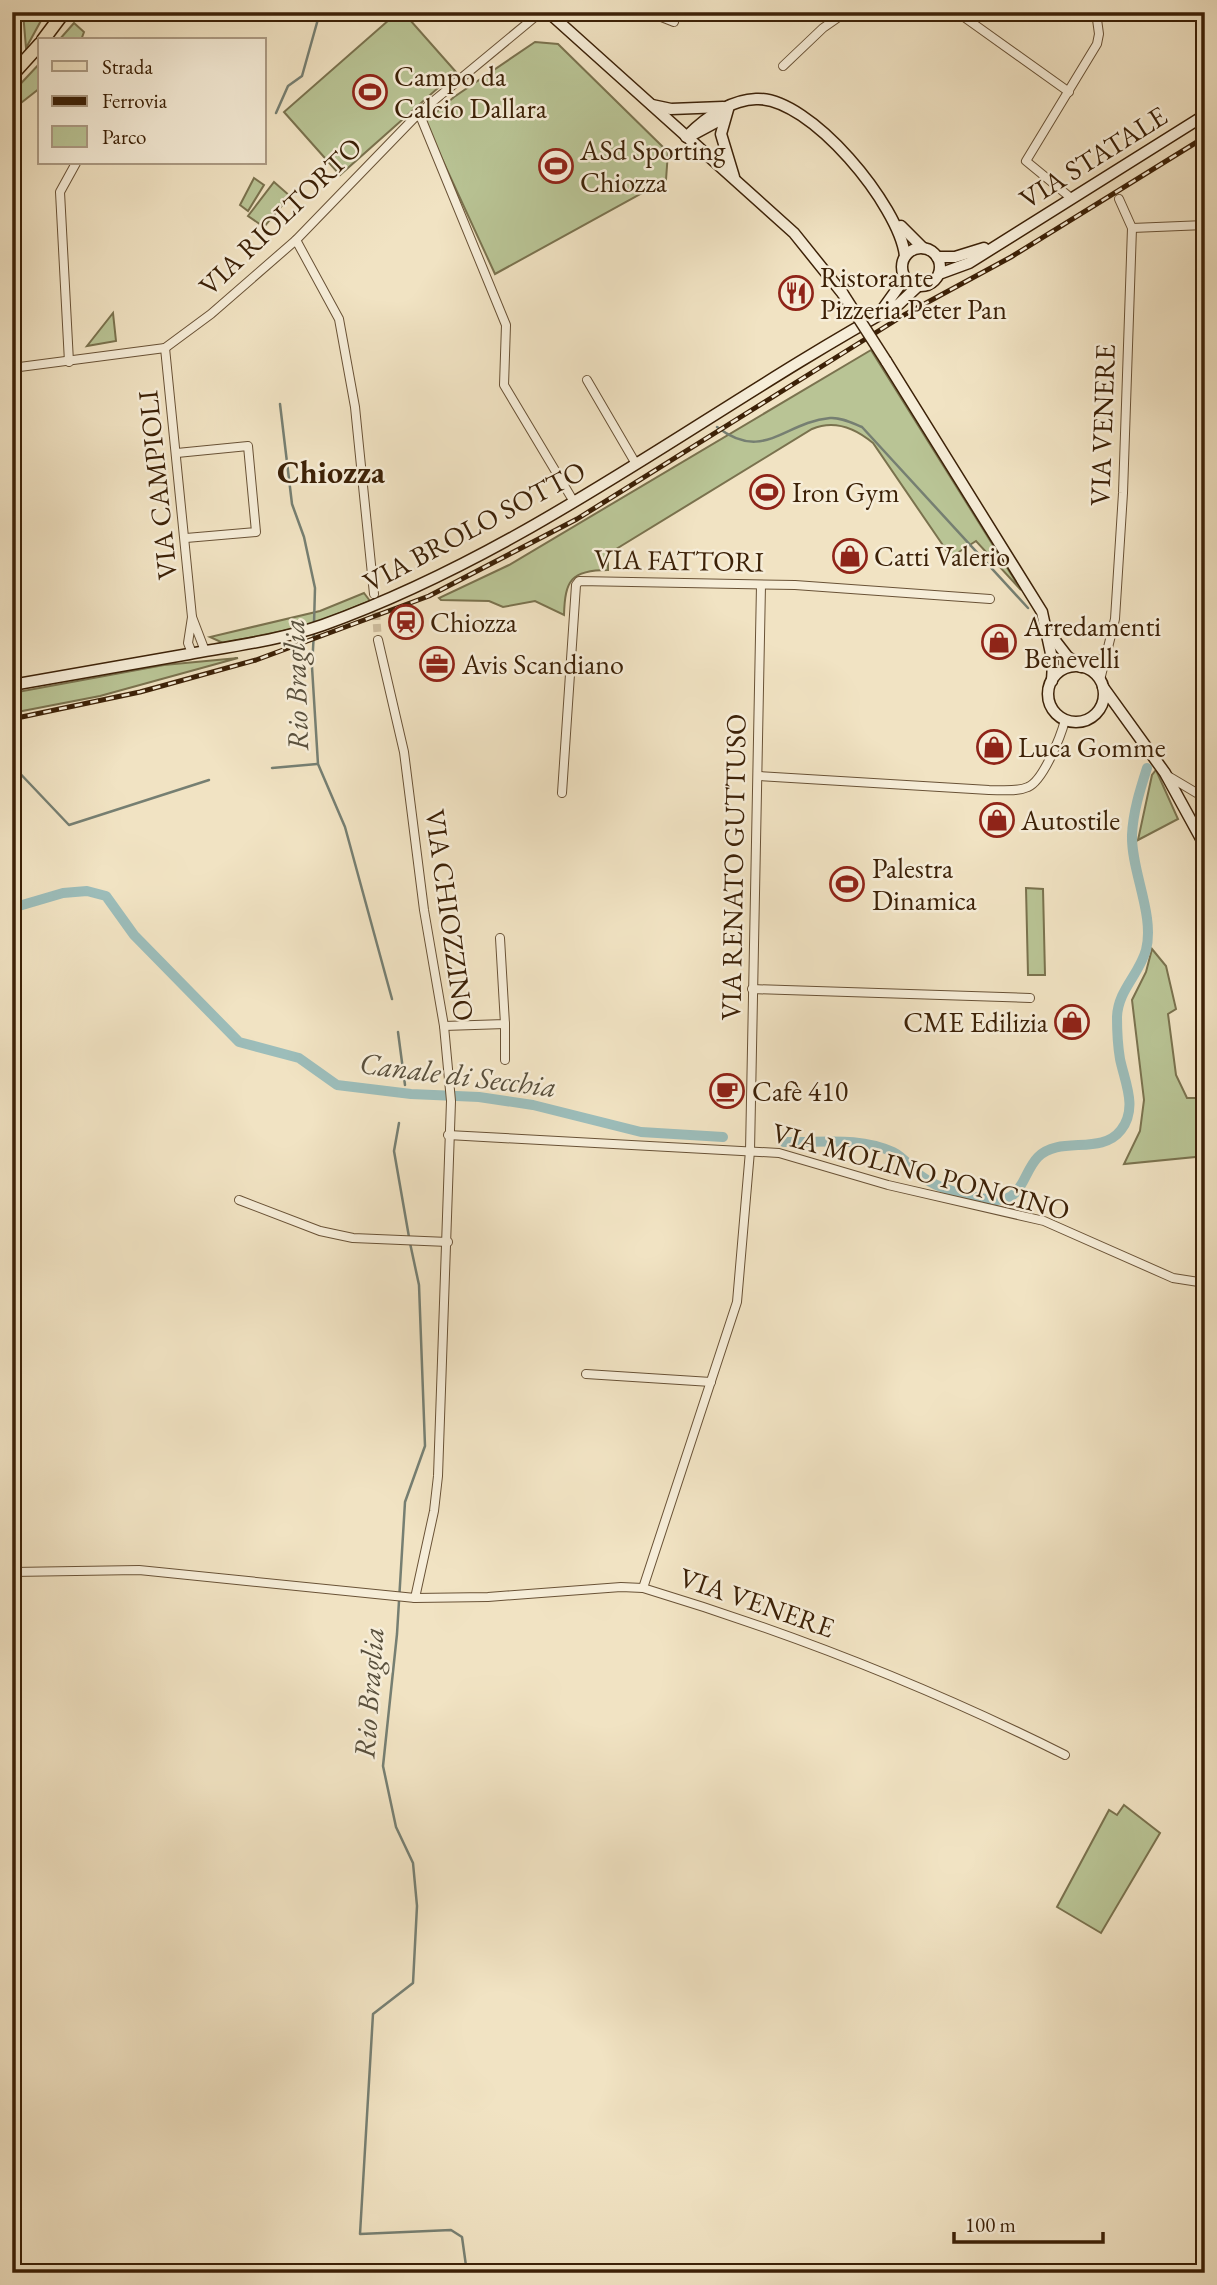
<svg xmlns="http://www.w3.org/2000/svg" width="1217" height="2285" viewBox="0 0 1217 2285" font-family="'EB Garamond',serif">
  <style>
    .green { fill: #b9c495; stroke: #7a724e; stroke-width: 2 }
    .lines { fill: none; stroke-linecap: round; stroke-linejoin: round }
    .stream { stroke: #767f72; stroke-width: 2.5 }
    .canal { stroke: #9cbdba; stroke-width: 10 }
    .street-tunnel { stroke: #cdbc9d; stroke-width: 8; stroke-dasharray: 8 4; stroke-linecap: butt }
    .street-casing { stroke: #695236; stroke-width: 10 }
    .secondary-casing { stroke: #3c2107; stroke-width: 13 }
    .primary-casing { stroke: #3c2107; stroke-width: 15 }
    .street { stroke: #f6edd8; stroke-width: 8 }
    .secondary { stroke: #f6edd8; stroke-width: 10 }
    .primary { stroke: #f1e3c3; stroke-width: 12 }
    .rail-casing { stroke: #3c2107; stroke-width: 5 }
    .rail { stroke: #f6edd8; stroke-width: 2.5; stroke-dasharray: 8; stroke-linecap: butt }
    .secondary-bridge-casing { stroke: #3c2107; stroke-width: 13; stroke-linecap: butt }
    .secondary-bridge { stroke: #f6edd8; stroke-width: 10 }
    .labels { text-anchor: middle; stroke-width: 5; stroke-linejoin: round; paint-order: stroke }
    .poi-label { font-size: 28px; fill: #3c2107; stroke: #f6edd8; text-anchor: start }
    .street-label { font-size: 28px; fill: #3c2107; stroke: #f6edd8 }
    .water-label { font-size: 30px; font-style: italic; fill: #59503d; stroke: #f6edd8 }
    .quarter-label { font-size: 32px; font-weight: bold; fill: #3c2107; stroke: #f6edd8 }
  </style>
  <rect width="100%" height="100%" fill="#f1e3c3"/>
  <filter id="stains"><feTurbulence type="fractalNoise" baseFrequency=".00286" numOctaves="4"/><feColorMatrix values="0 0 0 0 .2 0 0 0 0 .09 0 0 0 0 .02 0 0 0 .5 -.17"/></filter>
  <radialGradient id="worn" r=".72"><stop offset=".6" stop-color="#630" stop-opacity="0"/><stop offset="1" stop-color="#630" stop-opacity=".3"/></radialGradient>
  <g class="green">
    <path d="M 23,12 L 42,12 L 43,17 L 26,48 Z"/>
    <path d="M 398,12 L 403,12 L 456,72 L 340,175 L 284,112 Z"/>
    <path d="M 74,23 L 84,32 L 81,40 L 59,40 Z"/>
    <path d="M 535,42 L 558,44 L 668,152 L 666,180 L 495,274 L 425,122 L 454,97 Z"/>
    <path d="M 40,63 L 40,88 L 12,110 L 12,93 Z"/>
    <path d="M 254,178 L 264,185 L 248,211 L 240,205 Z"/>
    <path d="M 274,182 L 290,196 L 264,227 L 248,216 Z"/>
    <path d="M 113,313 L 116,341 L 87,346 Z"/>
    <path d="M 871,350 L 1021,590 L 976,541 L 951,557 L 873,443 C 855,428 835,419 812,429 L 608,554 L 608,570 C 571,570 565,580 564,615 L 535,601 L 503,607 L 489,601 L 441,600 L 439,598 L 509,565 Z"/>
    <path d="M 364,593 L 370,601 L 308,626 L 223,643 L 210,637 L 320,611 Z"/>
    <path d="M 238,658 L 100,696 L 12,713 L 12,693 L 164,665 Z"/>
    <path d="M 1156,770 L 1178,819 L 1138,840 L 1152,775 Z"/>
    <path d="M 1026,888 L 1043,889 L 1045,975 L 1028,975 Z"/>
    <path d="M 1152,949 L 1166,966 L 1176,1009 L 1168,1014 L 1176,1075 L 1187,1098 L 1205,1098 L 1205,1156 L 1124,1164 L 1140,1131 L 1144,1100 L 1132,1000 L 1146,972 Z"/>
    <path d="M 1124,1805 L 1160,1833 L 1101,1933 L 1057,1907 L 1109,1810 L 1117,1815 Z"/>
  </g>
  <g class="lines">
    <g class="stream">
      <path d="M 276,113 L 288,86 L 302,76 L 320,12"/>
      <path d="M 280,404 L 292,504 L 304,537 L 315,588 L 314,624"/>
      <path d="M 717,427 C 764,463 784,422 830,418 C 841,417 852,423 862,427 L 1028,608"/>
      <path d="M 314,631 L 312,667 L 318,764 L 345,827 L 392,999"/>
      <path d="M 12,765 L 69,825 L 209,780"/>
      <path d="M 272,768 L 317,764"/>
      <path d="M 398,1032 L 405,1085"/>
      <path d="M 399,1123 L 394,1151 L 409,1237"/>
      <path d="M 410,1243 L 419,1285 L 425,1446 L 405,1502 L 397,1634 L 383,1766 L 396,1827 L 413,1863 L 417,1906 L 413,1983 L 373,2014 L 360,2234 L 451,2230 L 462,2237 L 467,2273"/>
    </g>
    <g class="canal">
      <path d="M 12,908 L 63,893 L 87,891 L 106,896 L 134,935 L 239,1042 L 299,1058 L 337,1085 L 411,1094 L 479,1097 L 533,1105 L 641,1132 L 723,1137"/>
      <path d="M 784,1142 C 821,1143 858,1136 893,1152 C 904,1157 912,1169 921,1176 C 939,1190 974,1198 996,1200 C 1023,1201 1023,1172 1038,1157 C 1060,1135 1101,1156 1121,1130 C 1138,1108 1125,1083 1120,1059 C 1118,1047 1117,1030 1117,1017 C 1118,990 1139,975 1146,950 C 1155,915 1131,871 1132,835 C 1133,812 1140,790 1147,768"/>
    </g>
    <path class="street-tunnel" d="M 375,600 L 378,640"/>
    <g class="street-casing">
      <g id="street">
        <path d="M 649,12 L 674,22 L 676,12"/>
        <path d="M 957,12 L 1069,92"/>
        <path d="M 783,66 L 823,28 L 846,12"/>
        <path d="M 419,113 L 506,325 L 504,385 L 574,502"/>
        <path d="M 1071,198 L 1026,161 L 1097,44 L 1099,34 L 1096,12"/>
        <path d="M 1132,228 L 1205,225"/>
        <path d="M 296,240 L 339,319 L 355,407 L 374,594"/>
        <path d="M 165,348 L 192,617"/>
        <path d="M 69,362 L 60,192 L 76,163"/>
        <path d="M 12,368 L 165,348 L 211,314 L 296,240 L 419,113 L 541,12"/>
        <path d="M 587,380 L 636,464"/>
        <path d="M 177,453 L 248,446 L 256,532 L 186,538"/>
        <path d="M 378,640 L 404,752 L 424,910 L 444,1026 L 451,1101 L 438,1476 L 434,1511 L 415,1598"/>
        <path d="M 192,653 L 188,643 L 192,617 L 205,651"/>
        <path d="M 1086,668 L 1108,655"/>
        <path d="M 1100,680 L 1115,619 L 1123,493 L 1132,228 L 1119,199"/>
        <path d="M 758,776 L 989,790 C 1001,790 1017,792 1028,787 C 1043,781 1061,736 1065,720"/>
        <path d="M 1168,776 L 1205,798"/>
        <path d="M 562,793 L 576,585 L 579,581 L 795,585 L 990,599"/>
        <path d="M 752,989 L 1030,998"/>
        <path d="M 444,1026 L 505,1024 L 500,938"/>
        <path d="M 505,1060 L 505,1024"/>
        <path d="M 448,1135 L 779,1153 L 888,1185 L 1044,1221 L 1173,1278 L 1205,1283"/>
        <path d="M 239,1200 L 320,1231 L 353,1238 L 448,1242"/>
        <path d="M 586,1374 L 711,1382"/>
        <path d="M 12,1572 L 139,1570 L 415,1598 L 488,1597 L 621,1587 L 643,1588 C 789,1632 929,1687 1065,1755"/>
        <path d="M 643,1588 L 737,1302 L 750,1151 L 761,585"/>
      </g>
    </g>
    <g class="secondary-casing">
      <g id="secondary">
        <path d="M 548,12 L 794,233 L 843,294"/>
        <path d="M 652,105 L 671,109 L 723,107"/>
        <path d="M 729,106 L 721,134 L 734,177"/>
        <path d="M 692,135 L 718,121 L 724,113"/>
        <path d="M 686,137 C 704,119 729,100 756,99 C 810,96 900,207 905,256"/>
        <path d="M 901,226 L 923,248"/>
        <circle cx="921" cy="267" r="19"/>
        <path d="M 937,257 L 955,257 L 984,248"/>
        <path d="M 939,274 L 969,263 L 1205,115"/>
        <path d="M 882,310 L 905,278"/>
        <path d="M 886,361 L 1042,612 L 1053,663 L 1052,681"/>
        <path d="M 1050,634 L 1067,656 L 1081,667"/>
        <circle cx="1076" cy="694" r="28"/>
        <path d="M 12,685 C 71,675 130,664 189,654 C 234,646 280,640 323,625 C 532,550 707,409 899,304 L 918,286"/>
        <path d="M 1103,687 L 1165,773 L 1205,846"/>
      </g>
    </g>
    <g class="primary-casing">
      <g id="primary">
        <path d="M 43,40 L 64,12"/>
        <path d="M 12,75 L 40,44"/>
      </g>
    </g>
    <use href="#street" class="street"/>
    <use href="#secondary" class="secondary"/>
    <use href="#primary" class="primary"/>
    <g class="rail-casing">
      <path id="rail" d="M 12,719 L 140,692 L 256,660 L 429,596 L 577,519 L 904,315 L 1011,257 L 1205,137"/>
    </g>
    <use href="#rail" class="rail"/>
    <g class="secondary-bridge-casing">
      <path id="secondary-bridge" d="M 843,294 L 886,361"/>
    </g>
    <use href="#secondary-bridge" class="secondary-bridge"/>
  </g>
  <defs>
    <g id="stadium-ring" transform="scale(1.75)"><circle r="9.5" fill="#f6edd8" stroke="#8f2418" stroke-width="1.5"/><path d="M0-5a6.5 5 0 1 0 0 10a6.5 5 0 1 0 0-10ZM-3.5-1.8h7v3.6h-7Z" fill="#8f2418"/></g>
    <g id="restaurant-ring" transform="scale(1.75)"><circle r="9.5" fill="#f6edd8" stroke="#8f2418" stroke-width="1.5"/><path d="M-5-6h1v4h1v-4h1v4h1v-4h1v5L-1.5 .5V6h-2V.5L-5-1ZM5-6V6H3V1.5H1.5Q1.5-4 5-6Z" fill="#8f2418"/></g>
    <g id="shop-ring" transform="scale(1.75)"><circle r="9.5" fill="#f6edd8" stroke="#8f2418" stroke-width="1.5"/><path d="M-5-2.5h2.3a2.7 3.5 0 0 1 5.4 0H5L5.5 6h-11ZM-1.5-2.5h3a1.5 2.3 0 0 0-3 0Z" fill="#8f2418"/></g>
    <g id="station-ring" transform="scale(1.75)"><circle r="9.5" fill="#f6edd8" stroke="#8f2418" stroke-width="1.5"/><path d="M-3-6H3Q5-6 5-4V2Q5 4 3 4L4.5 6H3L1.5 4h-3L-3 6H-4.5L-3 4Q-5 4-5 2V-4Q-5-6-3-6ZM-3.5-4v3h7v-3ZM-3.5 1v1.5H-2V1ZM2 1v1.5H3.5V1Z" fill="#8f2418"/></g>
    <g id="office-ring" transform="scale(1.75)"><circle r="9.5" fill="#f6edd8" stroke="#8f2418" stroke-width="1.5"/><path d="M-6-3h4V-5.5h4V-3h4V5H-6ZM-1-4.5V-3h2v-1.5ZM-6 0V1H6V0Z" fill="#8f2418"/></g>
    <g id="cafe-ring" transform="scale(1.75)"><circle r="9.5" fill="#f6edd8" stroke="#8f2418" stroke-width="1.5"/><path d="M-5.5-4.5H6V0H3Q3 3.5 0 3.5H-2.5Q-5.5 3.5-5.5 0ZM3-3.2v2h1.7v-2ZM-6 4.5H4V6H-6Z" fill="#8f2418"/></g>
  </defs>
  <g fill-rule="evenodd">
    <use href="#stadium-ring" x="370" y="92"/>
    <use href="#stadium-ring" x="556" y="166"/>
    <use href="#restaurant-ring" x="796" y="293"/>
    <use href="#stadium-ring" x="767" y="492"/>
    <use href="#shop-ring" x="850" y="556"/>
    <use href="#station-ring" x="406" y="622"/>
    <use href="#shop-ring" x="999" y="642"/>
    <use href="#office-ring" x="437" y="664"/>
    <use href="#shop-ring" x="994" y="747"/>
    <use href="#shop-ring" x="997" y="820"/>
    <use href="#stadium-ring" x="847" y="884"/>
    <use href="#shop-ring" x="1072" y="1022"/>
    <use href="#cafe-ring" x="727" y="1091"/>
  </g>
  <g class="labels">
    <g class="poi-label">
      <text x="394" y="86">Campo da<tspan x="394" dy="32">Calcio Dallara</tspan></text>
      <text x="580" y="160">ASd Sporting<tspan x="580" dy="32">Chiozza</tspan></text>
      <text x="820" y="287">Ristorante<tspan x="820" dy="32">Pizzeria Peter Pan</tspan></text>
      <text x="792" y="502">Iron Gym</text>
      <text x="874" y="566">Catti Valerio</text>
      <text x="430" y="632">Chiozza</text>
      <text x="1024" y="636">Arredamenti<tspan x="1024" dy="32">Benevelli</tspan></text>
      <text x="462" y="674">Avis Scandiano</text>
      <text x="1018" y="757">Luca Gomme</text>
      <text x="1021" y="830">Autostile</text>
      <text x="872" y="878">Palestra<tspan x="872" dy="32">Dinamica</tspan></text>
      <text x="1048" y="1032" text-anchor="end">CME Edilizia</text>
      <text x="752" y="1101">Cafè 410</text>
    </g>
    <g class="street-label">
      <text transform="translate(1093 157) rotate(-32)" y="10">VIA STATALE</text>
      <text transform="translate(280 216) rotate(-44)" y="10">VIA RIOLTORTO</text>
      <text transform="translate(1102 425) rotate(-88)" y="10">VIA VENERE</text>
      <text transform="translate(157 485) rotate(-96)" y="10">VIA CAMPIOLI</text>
      <text transform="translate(474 526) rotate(-28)" y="10">VIA BROLO SOTTO</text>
      <text transform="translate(679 560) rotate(1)" y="10">VIA FATTORI</text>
      <text transform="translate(733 867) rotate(-89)" y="10">VIA RENATO GUTTUSO</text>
      <text transform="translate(450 915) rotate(82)" y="10">VIA CHIOZZINO</text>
      <text transform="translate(921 1171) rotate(15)" y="10">VIA MOLINO PONCINO</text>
      <text transform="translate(757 1602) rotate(19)" y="10">VIA VENERE</text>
    </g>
    <g class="water-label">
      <text transform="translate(296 685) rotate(-92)" y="10">Rio Braglia</text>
      <text transform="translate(458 1075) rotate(7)" y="10">Canale di Secchia</text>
      <text transform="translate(369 1693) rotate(-86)" y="10">Rio Braglia</text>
    </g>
    <g class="quarter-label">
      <text x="331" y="483">Chiozza</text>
    </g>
  </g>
  <rect width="1217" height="2285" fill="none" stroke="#f1e3c3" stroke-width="42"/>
  <rect x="14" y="14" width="1189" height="2257" fill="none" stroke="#3c2107" stroke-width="3.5"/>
  <rect x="21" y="21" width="1175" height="2243" fill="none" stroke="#3c2107" stroke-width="2"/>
  <rect x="38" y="38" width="228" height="126" fill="#f6edd8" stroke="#ac9b84" stroke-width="2"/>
  <rect x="52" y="61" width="35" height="10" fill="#f1e3c3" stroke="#ac9b84" stroke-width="2"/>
  <text x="102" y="74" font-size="21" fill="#3c2107">Strada</text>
  <rect x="52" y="96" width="35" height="10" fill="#3c2107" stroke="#ac9b84" stroke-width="2"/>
  <text x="102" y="108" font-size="21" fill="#3c2107">Ferrovia</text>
  <rect x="52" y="126" width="35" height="21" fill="#b9c495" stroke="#ac9b84" stroke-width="2"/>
  <text x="102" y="144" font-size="21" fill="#3c2107">Parco</text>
  <path d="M954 2232v10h149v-10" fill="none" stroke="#3c2107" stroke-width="3.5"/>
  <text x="965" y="2232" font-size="21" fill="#3c2107" stroke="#f6edd8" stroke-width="5" paint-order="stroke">100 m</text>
  <rect width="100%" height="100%" filter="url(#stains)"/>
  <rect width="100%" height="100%" fill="url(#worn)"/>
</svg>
